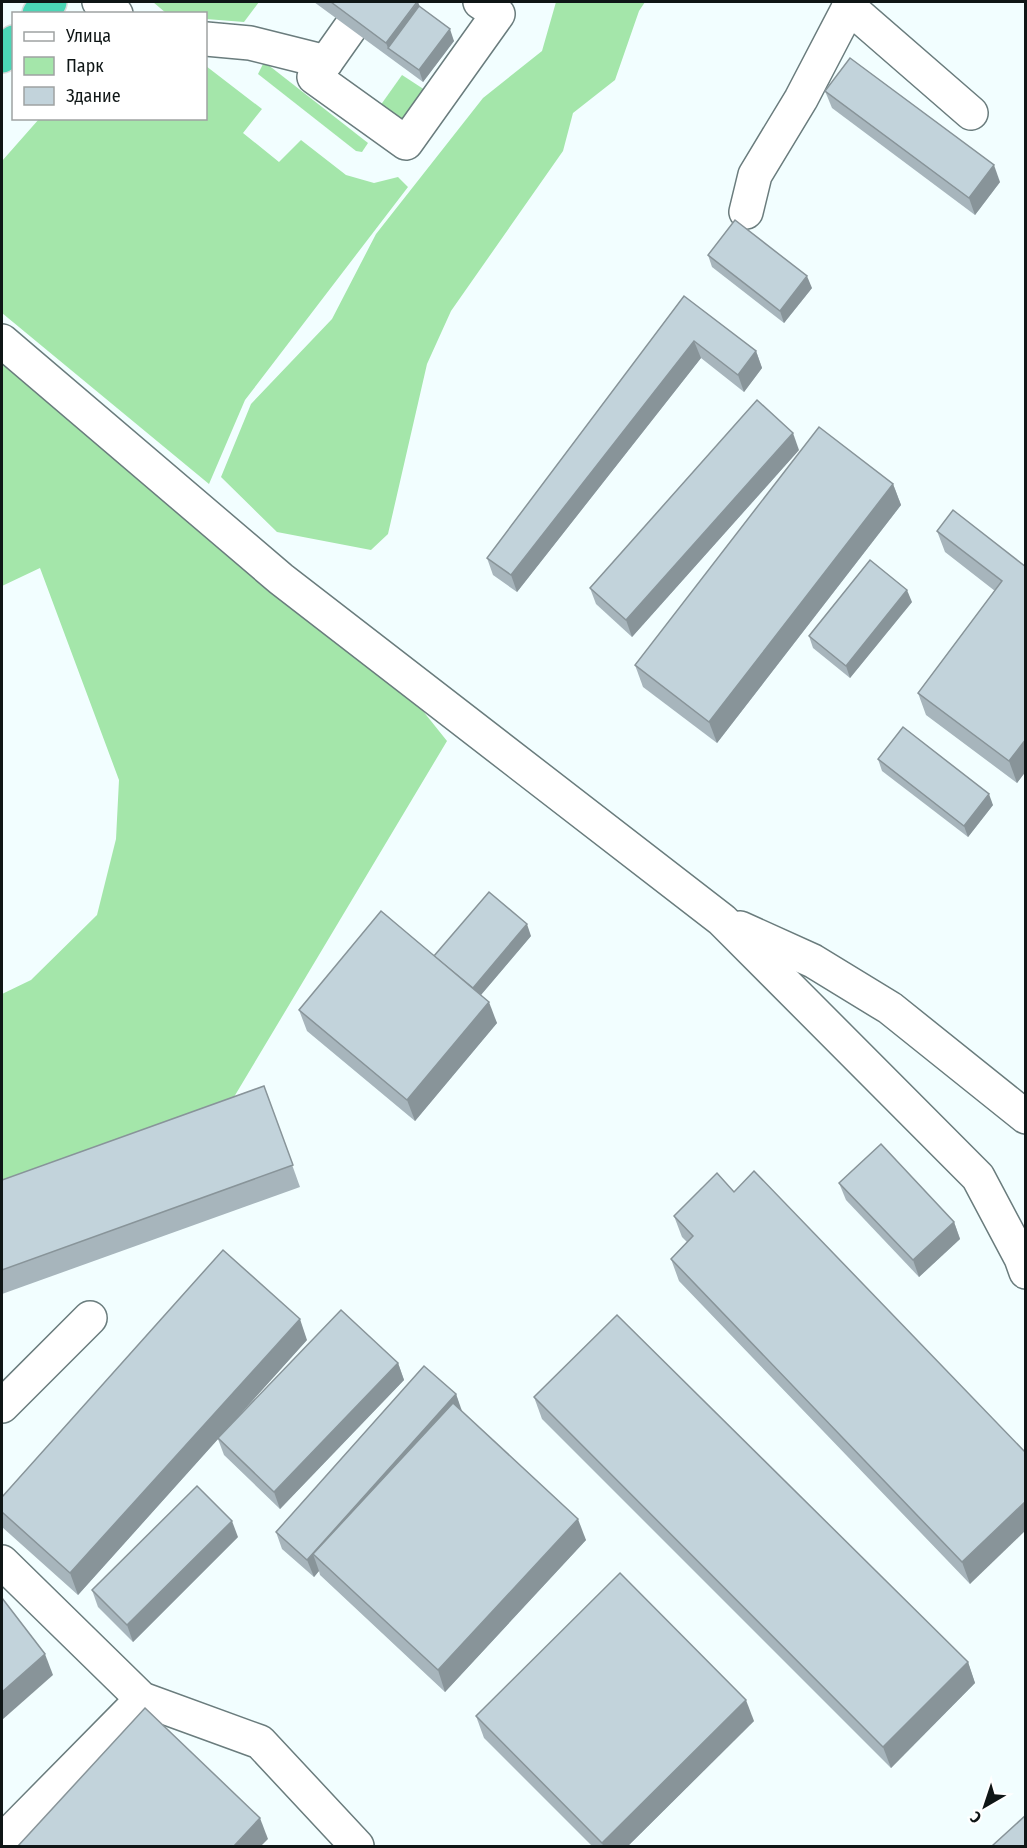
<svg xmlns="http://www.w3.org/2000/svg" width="1027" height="1848" viewBox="0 0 1027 1848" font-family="'Fira Sans Condensed',sans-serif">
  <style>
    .green { fill: #a4e6aa }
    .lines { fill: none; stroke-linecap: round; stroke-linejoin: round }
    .minor-casing { stroke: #6a7c7d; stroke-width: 36 }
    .highway-casing { stroke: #d9dada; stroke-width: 36 }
    .minor { stroke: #fff; stroke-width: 33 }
    .highway { stroke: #4bd6b6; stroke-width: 33 }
    .wall { fill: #a7b5bc }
    .shaded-wall { fill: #889499 }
    .building { fill: #c2d3db; stroke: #889499; stroke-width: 1.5 }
  </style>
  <rect width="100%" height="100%" fill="#f2feff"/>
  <g class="green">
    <path d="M 153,2 L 259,2 L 244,22 L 206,19 L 206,14 L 166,13 Z"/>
    <path d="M 556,2 L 645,2 L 639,11 L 615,80 L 573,113 L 563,151 L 451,311 L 427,364 L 388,534 L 371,550 L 277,532 L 221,477 L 251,404 L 332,319 L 376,234 L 483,98 L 542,51 Z"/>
    <path d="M 263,64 L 267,64 L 368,143 L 362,152 L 356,151 L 258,74 Z"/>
    <path d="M 206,66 L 262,109 L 243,133 L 279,162 L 301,140 L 346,175 L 374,183 L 398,177 L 408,187 L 245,400 L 209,484 L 2,313 L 2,161 L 39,119 L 206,118 Z"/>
    <path d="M 402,75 L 425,90 L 403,121 L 397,123 L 380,106 Z"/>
    <path d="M 2,354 L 419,706 L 447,741 L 234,1097 L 2,1186 L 2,994 L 31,980 L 97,915 L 116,839 L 119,780 L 40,568 L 2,586 Z"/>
  </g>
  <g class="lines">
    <g class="minor-casing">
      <g id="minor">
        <path d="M 99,2 L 116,14"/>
        <path d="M 849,2 L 849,7 L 971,113"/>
        <path d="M 206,39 L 250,43 L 326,62 L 350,28"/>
        <path d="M 326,62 L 314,77 L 406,143 L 498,14 L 480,2"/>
        <path d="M 746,212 L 755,175 L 801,99 L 849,7"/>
        <path d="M 2,341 L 281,579 L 722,920 L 978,1177 L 1021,1258 L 1026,1272"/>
        <path d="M 740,928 L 813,961 L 890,1008 L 1026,1117"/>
        <path d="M 2,1406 L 90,1318"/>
        <path d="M 2,1562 L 142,1699 L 260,1742 L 357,1846"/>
        <path d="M 2,1841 L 142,1699"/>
      </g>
    </g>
    <g class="highway-casing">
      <g id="highway">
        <path d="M 39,14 L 50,2"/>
        <path d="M 2,56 L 14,42"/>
      </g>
    </g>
    <use href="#minor" class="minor"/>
    <use href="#highway" class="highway"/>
  </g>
  <g class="wall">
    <path d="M 314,2 L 418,2 L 419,7 L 454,41 L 423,82 Z"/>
    <path d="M 825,91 L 1000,182 L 975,215 L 832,108 Z"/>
    <path d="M 708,255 L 812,288 L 784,323 L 712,267 Z"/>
    <path d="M 684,296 L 756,351 L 762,368 L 744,392 L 701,358 L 517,592 L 493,575 L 487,558 Z"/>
    <path d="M 799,450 L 632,637 L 596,604 L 590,588 Z"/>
    <path d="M 893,484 L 901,505 L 717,743 L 643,687 L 635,665 Z"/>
    <path d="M 937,531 L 1026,567 L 1026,771 L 1017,783 L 926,715 L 918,693 L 995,591 L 945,552 Z"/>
    <path d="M 912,602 L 850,678 L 813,648 L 809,636 Z"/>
    <path d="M 878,759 L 993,805 L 968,837 L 882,771 Z"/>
    <path d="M 531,936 L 481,995 L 497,1023 L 415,1121 L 307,1031 L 299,1010 L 434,956 Z"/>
    <path d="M 264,1086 L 300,1187 L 2,1294 L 2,1180 Z"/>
    <path d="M 839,1183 L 954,1222 L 960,1239 L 919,1277 L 846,1200 Z"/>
    <path d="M 734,1192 L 1026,1453 L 970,1584 L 679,1281 L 671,1259 L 687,1242 L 682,1237 L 674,1216 Z"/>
    <path d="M 307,1340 L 230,1425 L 398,1363 L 404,1380 L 280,1509 L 224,1455 L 218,1439 L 78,1595 L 2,1527 L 2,1497 Z"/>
    <path d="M 456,1394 L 461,1411 L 586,1540 L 445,1692 L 320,1575 L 319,1571 L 314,1577 L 282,1549 L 276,1532 Z"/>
    <path d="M 534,1397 L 968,1662 L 975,1683 L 891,1768 L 542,1419 Z"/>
    <path d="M 238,1537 L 133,1642 L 98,1607 L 92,1590 Z"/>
    <path d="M 476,1716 L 754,1721 L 628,1846 L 592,1846 L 484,1738 Z"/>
  </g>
  <g class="shaded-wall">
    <path d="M 418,2 L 424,18 L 388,48 L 386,43 Z"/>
    <path d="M 450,29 L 454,41 L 423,82 L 419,70 Z"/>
    <path d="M 994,165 L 1000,182 L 975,215 L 969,198 Z"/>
    <path d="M 807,276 L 812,288 L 784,323 L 780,311 Z"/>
    <path d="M 694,341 L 701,358 L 517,592 L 511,575 Z"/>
    <path d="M 756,351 L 762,368 L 744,392 L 738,375 Z"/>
    <path d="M 793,433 L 799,450 L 632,637 L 626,620 Z"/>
    <path d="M 893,484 L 901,505 L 717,743 L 709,722 Z"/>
    <path d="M 907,590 L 912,602 L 850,678 L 846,666 Z"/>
    <path d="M 1026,739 L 1026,771 L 1017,783 L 1009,761 Z"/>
    <path d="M 989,794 L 993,805 L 968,837 L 964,826 Z"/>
    <path d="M 527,924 L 531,936 L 474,1003 L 469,992 Z"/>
    <path d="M 489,1002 L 497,1023 L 415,1121 L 407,1100 Z"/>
    <path d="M 954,1222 L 960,1239 L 919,1277 L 913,1260 Z"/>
    <path d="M 300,1319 L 307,1340 L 78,1595 L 70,1573 Z"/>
    <path d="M 398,1363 L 404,1380 L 280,1509 L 274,1492 Z"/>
    <path d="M 456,1394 L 462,1411 L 324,1565 L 313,1554 Z"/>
    <path d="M 1026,1501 L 1026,1530 L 970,1584 L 962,1562 Z"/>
    <path d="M 578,1519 L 586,1540 L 445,1692 L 438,1670 Z"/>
    <path d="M 232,1521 L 238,1537 L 133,1642 L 127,1625 Z"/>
    <path d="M 313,1554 L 319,1571 L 314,1577 L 307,1560 Z"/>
    <path d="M 45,1654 L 53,1675 L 2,1720 L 2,1692 Z"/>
    <path d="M 968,1662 L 975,1683 L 891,1768 L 883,1747 Z"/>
    <path d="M 746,1700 L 754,1721 L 628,1846 L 603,1846 L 602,1843 Z"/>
    <path d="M 260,1818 L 268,1839 L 261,1846 L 234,1846 Z"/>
  </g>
  <g class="building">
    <path d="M 331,2 L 417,2 L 386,43 Z"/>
    <path d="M 419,6 L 450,29 L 419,70 L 388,48 Z"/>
    <path d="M 850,58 L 994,165 L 969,198 L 825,91 Z"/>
    <path d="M 735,220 L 807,276 L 780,311 L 708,255 Z"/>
    <path d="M 684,296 L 756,351 L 738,375 L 694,341 L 511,575 L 487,558 Z"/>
    <path d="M 757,400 L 793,433 L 626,620 L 590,588 Z"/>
    <path d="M 819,427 L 893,484 L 709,722 L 635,665 Z"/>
    <path d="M 953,510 L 1026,567 L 1026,739 L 1009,761 L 918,693 L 1002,581 L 937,531 Z"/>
    <path d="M 870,560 L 907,590 L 846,666 L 809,636 Z"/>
    <path d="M 903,727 L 989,794 L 964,826 L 878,759 Z"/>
    <path d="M 489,892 L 527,924 L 473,988 L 434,956 Z"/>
    <path d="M 381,911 L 489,1002 L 407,1100 L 299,1010 Z"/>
    <path d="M 264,1086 L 293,1165 L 2,1270 L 2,1180 Z"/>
    <path d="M 881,1144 L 954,1222 L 913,1260 L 839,1183 Z"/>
    <path d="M 754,1171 L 1026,1453 L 1026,1501 L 962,1562 L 671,1259 L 693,1236 L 674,1216 L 717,1173 L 734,1192 Z"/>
    <path d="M 223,1250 L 300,1319 L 70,1573 L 2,1512 L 2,1497 Z"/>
    <path d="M 341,1310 L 398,1363 L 274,1492 L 218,1438 Z"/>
    <path d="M 617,1315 L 968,1662 L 883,1747 L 534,1397 Z"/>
    <path d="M 424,1366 L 456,1394 L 307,1560 L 276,1532 Z"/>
    <path d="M 453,1403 L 578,1519 L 438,1670 L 313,1554 Z"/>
    <path d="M 197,1486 L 232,1521 L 127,1625 L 92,1590 Z"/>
    <path d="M 620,1573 L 746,1700 L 602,1843 L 476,1716 Z"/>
    <path d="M 2,1598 L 45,1654 L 2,1692 Z"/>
    <path d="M 145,1708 L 260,1818 L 234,1846 L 18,1846 Z"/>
    <path d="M 1026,1815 L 1026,1846 L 992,1846 Z"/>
  </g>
  <rect width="1027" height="1848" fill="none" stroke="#0f1616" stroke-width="6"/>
  <rect x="12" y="12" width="195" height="108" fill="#ffffff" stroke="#9fa2a2" stroke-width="1.5"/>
  <rect x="24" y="32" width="30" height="9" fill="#ffffff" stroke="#9fa2a2" stroke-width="1.5"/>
  <text x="66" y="42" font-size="18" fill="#0f1616">Улица</text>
  <rect x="24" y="57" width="30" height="18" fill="#a4e6aa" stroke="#9fa2a2" stroke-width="1.5"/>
  <text x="66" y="72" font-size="18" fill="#0f1616">Парк</text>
  <rect x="24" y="87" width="30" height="18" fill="#c2d3db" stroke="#9fa2a2" stroke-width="1.5"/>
  <text x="66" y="102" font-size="18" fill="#0f1616">Здание</text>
  <g transform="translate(985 1806) rotate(219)" stroke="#ffffff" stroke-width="4.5" paint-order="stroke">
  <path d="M0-4.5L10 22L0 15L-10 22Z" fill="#0f1616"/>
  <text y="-9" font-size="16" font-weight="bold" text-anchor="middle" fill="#0f1616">С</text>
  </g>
</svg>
